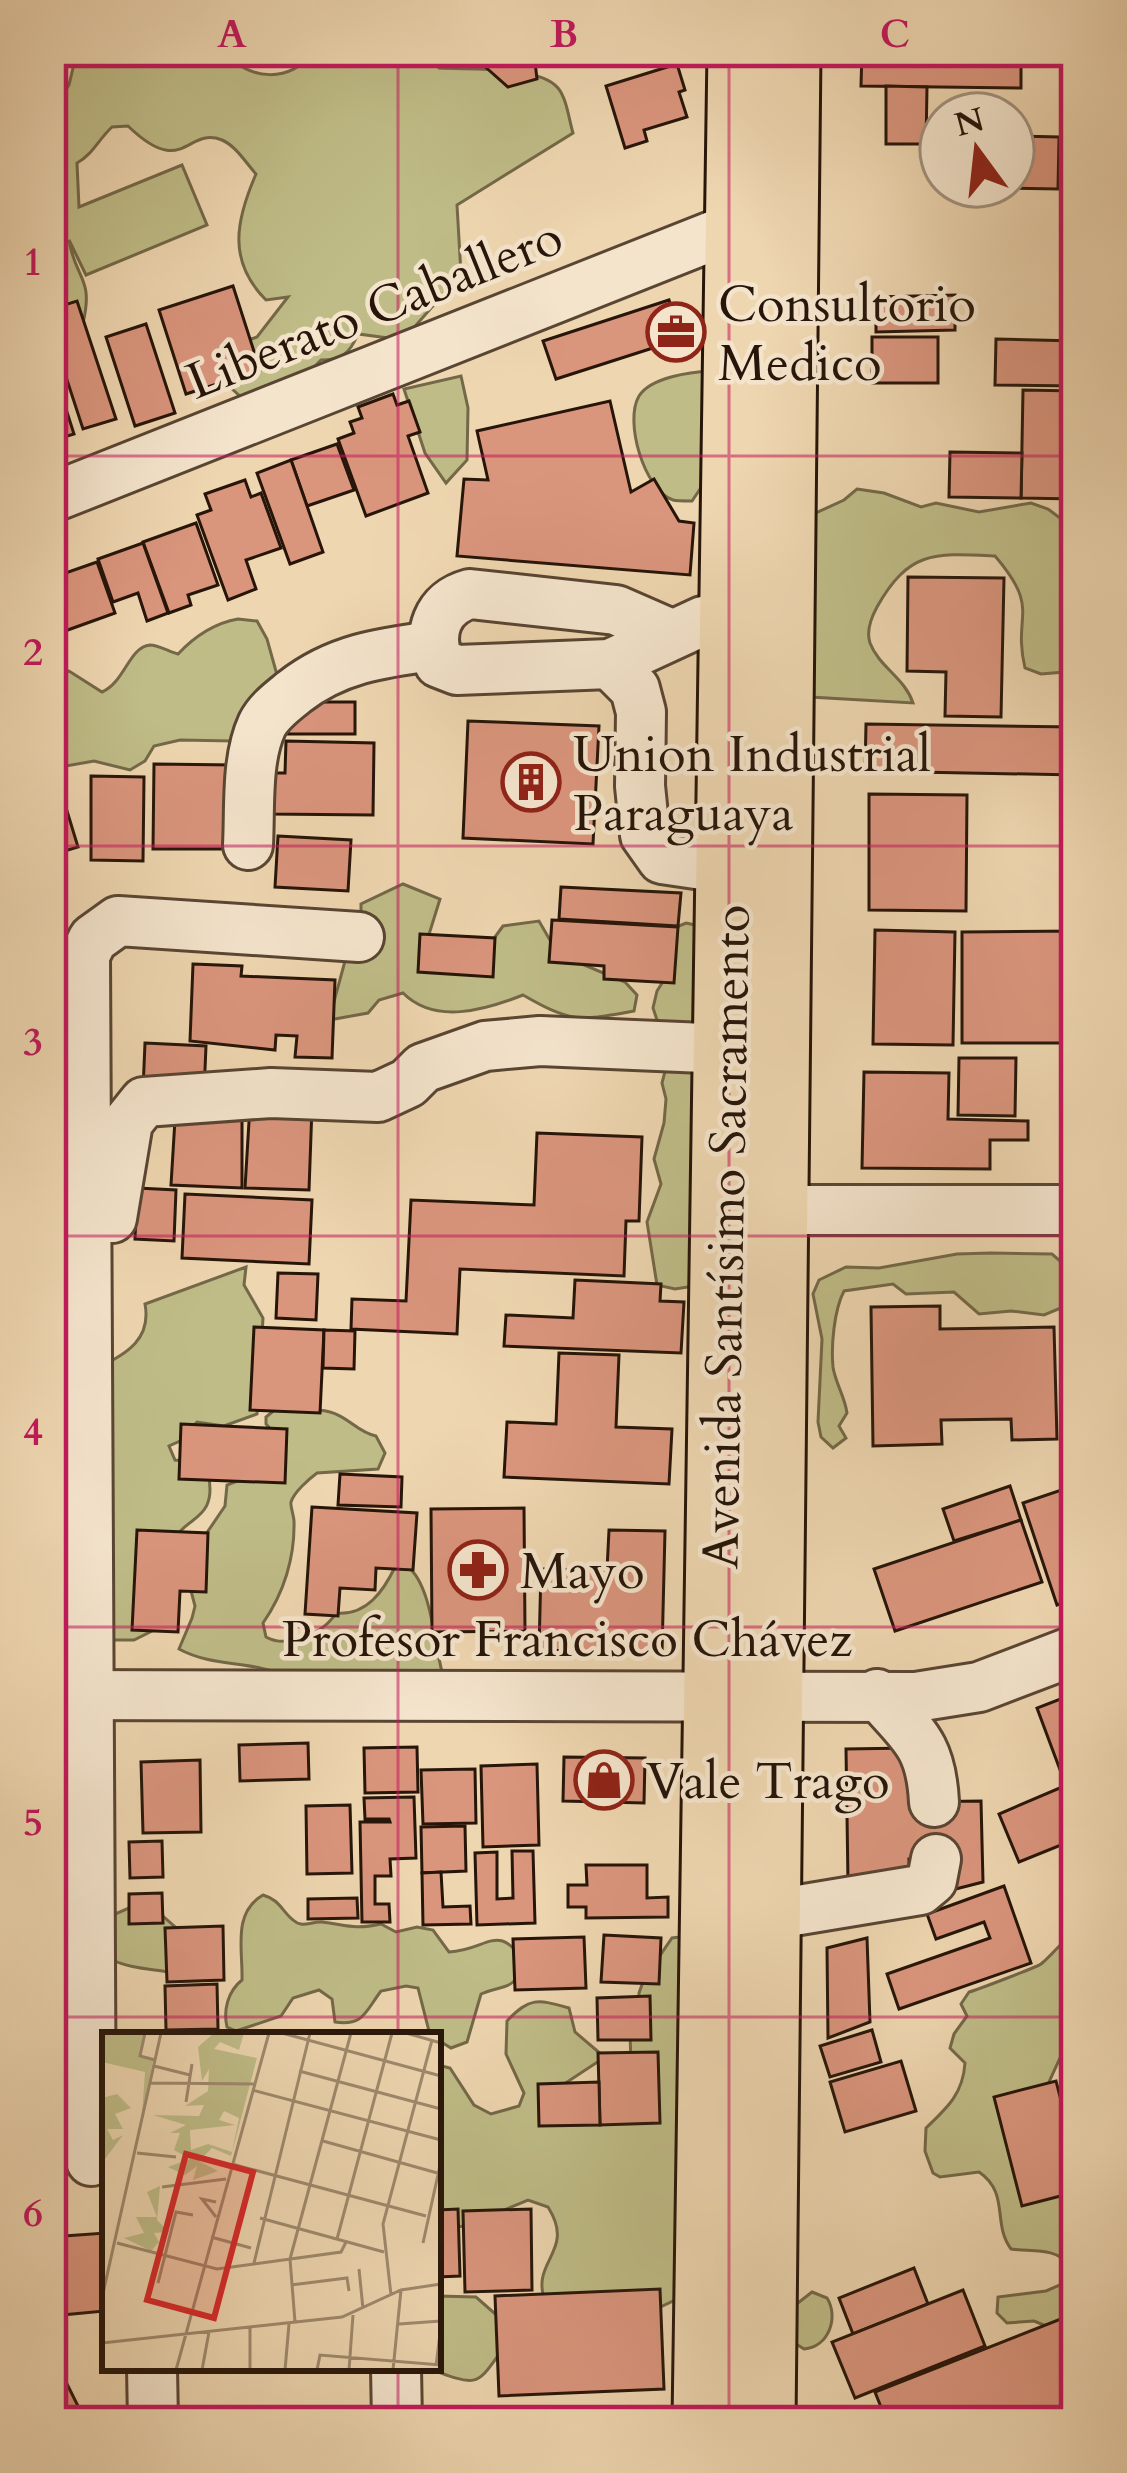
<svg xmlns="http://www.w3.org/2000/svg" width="1127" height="2473" viewBox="0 0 1127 2473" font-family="Cardo,serif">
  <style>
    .green { fill: #bfbc87; stroke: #736848; stroke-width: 3 }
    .building { fill: #da957d; stroke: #271509; stroke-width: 3 }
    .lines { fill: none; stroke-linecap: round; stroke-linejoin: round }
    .minor-casing { stroke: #594533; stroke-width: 54 }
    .major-casing { stroke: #271509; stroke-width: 69 }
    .minor { stroke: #f4e4cc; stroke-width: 48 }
    .major { stroke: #eed6b0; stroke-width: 63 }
    .grid { fill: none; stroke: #c2185b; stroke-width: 3; stroke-opacity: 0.55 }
    .labels { text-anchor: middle; stroke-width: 9; stroke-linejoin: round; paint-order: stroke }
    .poi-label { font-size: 51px; fill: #271509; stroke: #f4e4cc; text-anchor: start }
    .street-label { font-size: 51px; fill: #271509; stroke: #f4e4cc }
    .inset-road { fill: none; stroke: #9e896d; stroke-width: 3 }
    .view { fill: #d62828; fill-opacity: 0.15; stroke: #d62828; stroke-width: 6 }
    .inset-edge { fill: none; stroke: #271509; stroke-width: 6 }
    .neatline { fill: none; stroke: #c2185b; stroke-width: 4.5 }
    .grid-label { font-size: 39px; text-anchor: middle; font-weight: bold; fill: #c2185b }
  </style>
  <rect width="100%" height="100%" fill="#eed6b0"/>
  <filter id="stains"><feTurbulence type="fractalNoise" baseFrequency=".00167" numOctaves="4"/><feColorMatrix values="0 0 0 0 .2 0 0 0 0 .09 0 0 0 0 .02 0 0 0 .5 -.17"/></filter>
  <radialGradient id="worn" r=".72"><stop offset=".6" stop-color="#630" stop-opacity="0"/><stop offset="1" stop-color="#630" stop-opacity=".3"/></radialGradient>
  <g class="green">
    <path d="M 77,51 L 225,51 C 248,82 292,83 314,51 L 425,51 L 439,68 C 470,70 539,65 558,88 C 567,99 569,120 573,133 L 457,205 L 461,274 L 403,340 L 358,334 C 350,353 342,360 321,360 L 292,390 L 242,398 L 218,376 L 217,351 L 257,337 L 288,297 L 266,300 C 227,261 236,220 256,174 C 246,163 236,146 222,140 C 186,126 184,180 128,126 L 112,127 C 98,140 93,154 77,163 L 79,207 L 182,165 L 207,225 L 86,275 L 69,240 C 75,279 94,277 83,323 L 51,341 L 51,112 L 69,85 Z"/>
    <path d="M 711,371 L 702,486 L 692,501 C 689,501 676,501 673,500 C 644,490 624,421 639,396 C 651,377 691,372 711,371 Z"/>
    <path d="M 461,376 L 468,408 L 467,460 L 446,483 L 425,453 L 404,389 Z"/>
    <path d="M 857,489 L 884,493 L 921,507 L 936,503 L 979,512 L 1031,503 L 1048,509 L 1076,530 L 1076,671 L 1041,674 L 1025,668 C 1012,613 1042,611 995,556 C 935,553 909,550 877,607 C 871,618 866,631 870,643 C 879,667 905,678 913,703 L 810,697 L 807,517 L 844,500 Z"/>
    <path d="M 238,619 L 257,621 L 267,639 L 279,682 L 233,741 L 180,740 L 154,746 L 145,761 L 130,770 L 94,761 L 66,766 L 51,762 L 51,675 L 69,671 L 102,692 C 125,682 129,647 150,645 C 158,645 170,652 178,654 C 194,637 215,623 238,619 Z"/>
    <path d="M 403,884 L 440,899 L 421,960 L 471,970 L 503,926 L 539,921 L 558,954 L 625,982 L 637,995 L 634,1011 C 578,1021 572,1023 523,995 C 485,1010 435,1025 403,993 L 379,1000 L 368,1013 L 329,1020 L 345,961 L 361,953 L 361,904 Z"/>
    <path d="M 686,923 L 704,927 L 701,1285 L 675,1289 L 657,1285 L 647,1222 L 661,1184 L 654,1159 L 664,1123 L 666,1099 L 662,1083 L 669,1056 L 653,1008 L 657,991 L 671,969 L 669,930 Z"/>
    <path d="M 51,1166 L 66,1172 L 64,1295 L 51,1308 Z"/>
    <path d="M 991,1253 L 1052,1254 L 1075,1274 L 1073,1303 L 1044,1315 L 1011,1311 L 979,1314 L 954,1292 L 906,1294 L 893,1284 L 844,1291 C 834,1310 831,1346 833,1367 C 835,1382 845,1397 847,1413 L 839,1426 L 846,1438 L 833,1448 L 821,1437 L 818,1422 L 822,1339 L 813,1294 L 819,1280 L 846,1267 L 879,1268 L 957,1254 Z"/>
    <path d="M 246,1267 L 244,1285 L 263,1318 L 257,1414 L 224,1426 L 197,1422 L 180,1441 L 169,1446 L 175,1460 L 184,1461 L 208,1473 C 219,1523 182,1515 173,1544 C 164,1571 161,1601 156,1629 L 134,1640 L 109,1640 L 66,1495 L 56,1482 C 62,1454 43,1430 58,1401 C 79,1361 156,1363 145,1304 Z"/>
    <path d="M 277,1408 C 293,1410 315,1408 330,1412 C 349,1417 357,1432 376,1436 L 385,1453 L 378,1469 L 317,1473 C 309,1479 294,1492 291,1502 C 290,1505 294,1517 294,1521 C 295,1557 284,1593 263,1623 L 266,1637 C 287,1649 324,1633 336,1613 C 367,1616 384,1590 395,1567 L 407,1566 C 431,1584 434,1641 442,1672 L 439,1684 L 288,1677 C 253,1660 214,1668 179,1649 L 192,1618 L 195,1606 L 190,1587 L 204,1537 L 225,1506 L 227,1485 L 250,1476 L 274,1433 L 266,1424 L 266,1417 Z"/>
    <path d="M 66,1713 L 67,1916 L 51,1917 L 51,1715 Z"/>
    <path d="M 263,1895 C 280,1900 281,1910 293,1920 C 303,1929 311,1921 322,1922 C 347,1925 353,1930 381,1924 L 396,1932 L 417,1927 L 433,1930 L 449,1952 C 488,1950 498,1921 524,1962 C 513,1993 506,1983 481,1994 L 467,2042 L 451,2048 L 438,2040 L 438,2035 L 430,2035 L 418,1988 L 406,1986 L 381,1991 C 365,2012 364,2026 335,2022 L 332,1999 L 319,1990 L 293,1998 L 281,2016 L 236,2031 L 227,2027 C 223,2010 228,1991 242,1980 C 243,1950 232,1913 263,1895 Z"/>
    <path d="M 138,1904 L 156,1910 L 183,1934 L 168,1972 C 150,1969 128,1968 113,1960 L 115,1914 Z"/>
    <path d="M 1076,1931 L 1076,2048 L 1060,2058 L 1044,2093 L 1066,2133 L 1076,2134 L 1076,2338 L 1034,2321 L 1007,2323 L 997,2313 L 998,2297 L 1046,2291 L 1069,2281 L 1069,2265 C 1055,2247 1033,2252 1011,2249 C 992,2224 1010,2193 979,2172 L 940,2177 L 933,2173 L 925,2151 L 926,2128 C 947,2108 963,2094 965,2063 L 950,2048 L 954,2034 L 967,2016 L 961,2004 L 969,1992 C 974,1991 1037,1967 1041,1964 C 1053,1954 1063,1940 1076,1931 Z"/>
    <path d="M 680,1937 L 688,1940 L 692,2292 L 637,2318 L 546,2304 C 528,2260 577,2253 548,2207 L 528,2200 L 466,2226 L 454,2227 L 438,2215 L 438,2065 L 450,2068 L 474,2105 L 491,2114 L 519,2106 L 524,2093 L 506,2054 L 507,2021 C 530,1997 537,1999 569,2008 L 575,2032 L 602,2055 L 599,2061 L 558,2088 L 555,2118 L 631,2066 L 630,2032 L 639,2012 L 639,1993 L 644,1979 L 672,1938 Z"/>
    <path d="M 812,2292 L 827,2298 C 839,2317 829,2347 804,2349 L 790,2340 L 794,2306 Z"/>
    <path d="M 438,2296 L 476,2297 L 501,2319 L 510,2339 C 475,2386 484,2389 427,2368 L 438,2368 Z"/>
  </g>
  <g class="building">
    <path d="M 494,51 L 546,51 L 535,62 L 537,79 L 508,87 L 482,64 Z"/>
    <path d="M 862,51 L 1021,51 L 1021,88 L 861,86 Z"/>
    <path d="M 677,64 L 685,90 L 679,92 L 687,117 L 644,130 L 647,141 L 625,148 L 606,86 Z"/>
    <path d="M 886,86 L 927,87 L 926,144 L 886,144 Z"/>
    <path d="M 1013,136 L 1059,137 L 1058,189 L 1002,188 L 1013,186 Z"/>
    <path d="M 233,286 L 260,370 L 186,394 L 159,310 Z"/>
    <path d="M 955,295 L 955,330 L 876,332 L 876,297 Z"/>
    <path d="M 669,300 L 681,339 L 556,379 L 543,341 Z"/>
    <path d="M 77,301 L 116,419 L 83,429 L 51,331 L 51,309 Z"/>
    <path d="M 146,324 L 175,413 L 135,426 L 106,337 Z"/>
    <rect x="872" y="337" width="66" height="46"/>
    <path d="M 996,339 L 1076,341 L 1076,386 L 995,385 Z"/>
    <path d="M 51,362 L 74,434 L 51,441 Z"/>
    <path d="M 1023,390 L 1076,391 L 1076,499 L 1021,498 Z"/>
    <path d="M 393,394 L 397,405 L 409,401 L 420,432 L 408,436 L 428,493 L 366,516 L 338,439 L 354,433 L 350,422 L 362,418 L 358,407 Z"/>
    <path d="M 610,401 L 631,492 L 654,479 L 679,521 L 694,523 L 690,575 L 457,556 L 464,479 L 488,480 L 477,431 Z"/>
    <path d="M 337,444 L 354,490 L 307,506 L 291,460 Z"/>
    <path d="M 950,452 L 1022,453 L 1021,498 L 949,497 Z"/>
    <path d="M 291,460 L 323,552 L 290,564 L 257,473 Z"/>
    <path d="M 245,480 L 251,497 L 261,493 L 281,548 L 246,560 L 256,589 L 228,600 L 197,515 L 211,510 L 205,494 Z"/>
    <path d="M 196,523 L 218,585 L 188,595 L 191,605 L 169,613 L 143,542 Z"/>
    <path d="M 143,543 L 168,613 L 147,621 L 138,593 L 113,602 L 98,559 Z"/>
    <path d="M 97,562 L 115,613 L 51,636 L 51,578 Z"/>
    <path d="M 908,577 L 1004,578 L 1001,717 L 945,716 L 946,672 L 907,671 Z"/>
    <path d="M 289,702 L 355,702 L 355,734 L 288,734 Z"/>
    <path d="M 468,721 L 599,726 L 593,844 L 463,838 Z"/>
    <path d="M 866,724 L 1076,727 L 1076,775 L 865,771 Z"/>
    <path d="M 286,741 L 374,743 L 373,815 L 268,814 L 269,773 L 285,773 Z"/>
    <path d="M 154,764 L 234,765 L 233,849 L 153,849 Z"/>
    <path d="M 91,776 L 144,777 L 143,861 L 91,860 Z"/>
    <path d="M 60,788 L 78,847 L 51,855 L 51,791 Z"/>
    <path d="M 869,794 L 967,795 L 966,911 L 869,910 Z"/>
    <path d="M 278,836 L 351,840 L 348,891 L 275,887 Z"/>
    <path d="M 561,887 L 681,893 L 678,926 L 559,919 Z"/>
    <path d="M 552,920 L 678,927 L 674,983 L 604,979 L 604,966 L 549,962 Z"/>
    <path d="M 875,930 L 955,932 L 953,1045 L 873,1044 Z"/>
    <path d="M 1076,931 L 1076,1043 L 962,1043 L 962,932 Z"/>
    <path d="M 420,934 L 495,938 L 493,977 L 418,972 Z"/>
    <path d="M 193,964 L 242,966 L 241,976 L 335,980 L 332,1058 L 295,1057 L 297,1036 L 276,1035 L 275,1050 L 190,1041 Z"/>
    <path d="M 145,1043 L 206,1046 L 204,1093 L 143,1090 Z"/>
    <path d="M 959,1058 L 1016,1058 L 1015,1116 L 958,1115 Z"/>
    <path d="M 864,1072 L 949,1073 L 948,1119 L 1028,1121 L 1028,1140 L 990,1140 L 990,1169 L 862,1168 Z"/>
    <path d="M 176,1103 L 242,1106 L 242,1188 L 171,1185 Z"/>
    <path d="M 250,1105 L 312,1107 L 309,1190 L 245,1188 Z"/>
    <path d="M 537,1133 L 642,1137 L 639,1221 L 626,1221 L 624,1276 L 460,1269 L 457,1334 L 351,1329 L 352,1299 L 406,1301 L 411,1200 L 534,1205 Z"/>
    <path d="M 137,1188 L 176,1190 L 174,1241 L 135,1239 Z"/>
    <path d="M 185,1194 L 312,1200 L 309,1264 L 182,1258 Z"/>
    <path d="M 278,1273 L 318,1274 L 316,1320 L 276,1318 Z"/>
    <path d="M 575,1280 L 661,1284 L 660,1301 L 684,1302 L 681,1353 L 504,1346 L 506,1315 L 573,1318 Z"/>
    <path d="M 1063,1285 L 1076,1285 L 1076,1437 L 1065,1443 Z"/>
    <path d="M 940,1306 L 940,1329 L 1054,1327 L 1057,1439 L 1012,1440 L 1011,1419 L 941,1420 L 942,1444 L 873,1446 L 871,1307 Z"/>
    <path d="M 254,1327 L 324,1330 L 320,1413 L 250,1410 Z"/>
    <path d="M 324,1330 L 355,1331 L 354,1369 L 323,1368 Z"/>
    <path d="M 559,1353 L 619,1355 L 616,1427 L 672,1429 L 669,1484 L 504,1477 L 507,1422 L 556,1424 Z"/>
    <path d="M 181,1424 L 287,1429 L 285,1483 L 179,1479 Z"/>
    <path d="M 340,1474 L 402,1477 L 401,1507 L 338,1505 Z"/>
    <path d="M 1076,1485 L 1076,1598 L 1057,1605 L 1023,1503 Z"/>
    <path d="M 1010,1486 L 1021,1520 L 954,1541 L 943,1509 Z"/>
    <path d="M 312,1507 L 417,1513 L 413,1570 L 376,1568 L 375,1590 L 340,1588 L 338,1616 L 305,1614 Z"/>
    <path d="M 524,1508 L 525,1631 L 432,1632 L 431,1509 Z"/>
    <path d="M 1021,1520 L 1042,1582 L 895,1631 L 874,1569 Z"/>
    <path d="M 137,1530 L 208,1533 L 206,1592 L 180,1591 L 178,1632 L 132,1630 Z"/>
    <path d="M 609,1530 L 665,1531 L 662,1653 L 539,1650 L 541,1569 L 607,1570 Z"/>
    <path d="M 1076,1693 L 1076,1810 L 1075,1810 L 1037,1708 Z"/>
    <path d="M 308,1743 L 309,1779 L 240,1781 L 239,1745 Z"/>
    <path d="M 417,1747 L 418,1792 L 365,1793 L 364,1748 Z"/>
    <path d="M 909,1748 L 909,1802 L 981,1801 L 983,1882 L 948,1891 L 936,1859 L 909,1859 L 909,1881 L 848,1882 L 846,1749 Z"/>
    <path d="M 564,1757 L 645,1758 L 644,1803 L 563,1801 Z"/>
    <path d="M 200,1760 L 201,1832 L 143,1833 L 141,1762 Z"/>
    <path d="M 537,1764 L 539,1845 L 483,1847 L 481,1766 Z"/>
    <path d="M 475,1769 L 476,1823 L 423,1824 L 421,1770 Z"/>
    <path d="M 1062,1787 L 1076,1822 L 1076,1839 L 1019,1862 L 999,1814 Z"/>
    <path d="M 414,1797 L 416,1858 L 390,1859 L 391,1876 L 375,1876 L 375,1904 L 389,1904 L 390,1922 L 362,1922 L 360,1822 L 390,1822 L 389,1819 L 365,1819 L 364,1798 Z"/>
    <path d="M 350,1805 L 352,1873 L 307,1874 L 306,1806 Z"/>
    <path d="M 465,1826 L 466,1871 L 422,1873 L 421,1827 Z"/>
    <path d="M 162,1841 L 163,1877 L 130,1878 L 129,1842 Z"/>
    <path d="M 512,1851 L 533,1851 L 535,1923 L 477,1925 L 475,1853 L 497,1852 L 497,1899 L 513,1898 Z"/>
    <path d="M 586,1865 L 647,1865 L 647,1898 L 668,1897 L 668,1917 L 586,1918 L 586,1907 L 568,1907 L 568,1885 L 587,1885 Z"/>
    <path d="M 441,1872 L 443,1907 L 470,1906 L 471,1924 L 423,1925 L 422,1873 Z"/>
    <path d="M 1004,1886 L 1031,1963 L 899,2009 L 887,1974 L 990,1938 L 984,1922 L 936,1939 L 927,1914 Z"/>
    <path d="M 162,1893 L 163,1923 L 129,1924 L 129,1894 Z"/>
    <path d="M 357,1898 L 358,1918 L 308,1919 L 308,1899 Z"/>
    <path d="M 223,1926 L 224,1980 L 167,1982 L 165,1928 Z"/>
    <path d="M 604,1935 L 661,1938 L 659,1984 L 601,1982 Z"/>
    <path d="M 584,1937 L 586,1988 L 515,1990 L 513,1939 Z"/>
    <path d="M 867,1938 L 870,2022 L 828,2038 L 827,1948 Z"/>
    <path d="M 217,1984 L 218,2029 L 166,2030 L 165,1986 Z"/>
    <path d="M 650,1996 L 651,2040 L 598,2040 L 597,1998 Z"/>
    <path d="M 872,2030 L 881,2062 L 830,2077 L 820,2046 Z"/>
    <path d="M 658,2052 L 660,2123 L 600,2125 L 598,2053 Z"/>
    <path d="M 901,2061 L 916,2111 L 845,2132 L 830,2082 Z"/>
    <path d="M 1056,2081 L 1076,2159 L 1076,2192 L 1022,2206 L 994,2097 Z"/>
    <path d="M 599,2082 L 600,2125 L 539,2126 L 538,2084 Z"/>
    <path d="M 458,2209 L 460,2276 L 438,2277 L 438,2210 Z"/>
    <path d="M 531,2209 L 532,2290 L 465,2292 L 463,2211 Z"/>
    <path d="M 105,2233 L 105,2311 L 51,2316 L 51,2237 Z"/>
    <path d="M 914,2268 L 928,2304 L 853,2334 L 839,2298 Z"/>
    <path d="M 660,2289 L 664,2389 L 499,2396 L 495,2296 Z"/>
    <path d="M 963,2290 L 985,2346 L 855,2398 L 832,2342 Z"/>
    <path d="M 1076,2313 L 1076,2422 L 1064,2422 L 1064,2408 L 1028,2422 L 887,2422 L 875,2392 Z"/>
    <path d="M 51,2352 L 86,2422 L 51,2422 Z"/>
  </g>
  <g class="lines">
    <g class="minor-casing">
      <g id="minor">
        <path d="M 51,498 L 740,225"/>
        <path d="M 671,634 L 616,610 L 470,594 C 437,603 427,633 439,663 L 457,670 L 610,664 L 703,621 L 734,615"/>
        <path d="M 610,664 L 635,689 L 641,712 L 640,786 L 645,835 L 662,859 L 730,869"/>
        <path d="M 248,845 C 250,808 246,760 262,725 C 269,711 282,702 294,692 C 336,659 380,653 432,646"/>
        <path d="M 742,1210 L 1076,1210"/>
        <path d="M 112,1218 L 128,1122 L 144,1102 L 271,1093 L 378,1097 L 408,1083 L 423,1068 L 485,1046 L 540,1041 L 728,1049"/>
        <path d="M 877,1694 C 913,1735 931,1744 934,1802"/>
        <path d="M 51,1695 L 916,1697 L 979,1687 L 1076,1650"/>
        <path d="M 769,1915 L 920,1890 L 932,1880 L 936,1859"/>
        <path d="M 91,2161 L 85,955 L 93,939 L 118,921 L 359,937"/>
        <path d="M 152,2368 L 153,2422"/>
        <path d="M 396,2368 L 397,2422"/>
      </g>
    </g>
    <g class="major-casing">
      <g id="major">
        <path d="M 705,2422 L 740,51"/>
        <path d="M 763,2422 L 788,51"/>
      </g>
    </g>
    <use href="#minor" class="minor"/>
    <use href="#major" class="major"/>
  </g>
  <path class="grid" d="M 398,51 L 398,2035M 729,51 L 729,2422M 51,456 L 1076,456M 51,846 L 1076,846M 51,1236 L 1076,1236M 51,1627 L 1076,1627M 51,2017 L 1076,2017M 398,2368 L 398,2422"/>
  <defs>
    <g id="office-ring" transform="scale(3)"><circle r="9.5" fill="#f4e4cc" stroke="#8f2418" stroke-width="1.5"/><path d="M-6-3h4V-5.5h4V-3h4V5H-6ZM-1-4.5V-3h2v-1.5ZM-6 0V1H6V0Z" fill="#8f2418"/></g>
    <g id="building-ring" transform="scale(3)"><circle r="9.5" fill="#f4e4cc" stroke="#8f2418" stroke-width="1.5"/><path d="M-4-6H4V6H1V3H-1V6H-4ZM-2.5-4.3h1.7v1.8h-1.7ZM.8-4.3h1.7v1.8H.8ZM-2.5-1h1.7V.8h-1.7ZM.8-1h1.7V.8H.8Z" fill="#8f2418"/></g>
    <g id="pharmacy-ring" transform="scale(3)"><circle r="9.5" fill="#f4e4cc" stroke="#8f2418" stroke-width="1.5"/><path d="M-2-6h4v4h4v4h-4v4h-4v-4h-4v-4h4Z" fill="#8f2418"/></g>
    <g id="shop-ring" transform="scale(3)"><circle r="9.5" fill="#f4e4cc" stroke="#8f2418" stroke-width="1.5"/><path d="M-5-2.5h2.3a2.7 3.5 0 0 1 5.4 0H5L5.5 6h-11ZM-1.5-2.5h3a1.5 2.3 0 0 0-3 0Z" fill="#8f2418"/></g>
  </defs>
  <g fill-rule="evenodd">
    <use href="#office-ring" x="676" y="332"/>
    <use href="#building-ring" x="531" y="782"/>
    <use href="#pharmacy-ring" x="478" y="1570"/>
    <use href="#shop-ring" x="604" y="1780"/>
  </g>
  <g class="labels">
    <g class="poi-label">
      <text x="718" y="321">Consultorio<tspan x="718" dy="59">Medico</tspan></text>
      <text x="573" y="771">Union Industrial<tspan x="573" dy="59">Paraguaya</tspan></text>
      <text x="520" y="1588">Mayo</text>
      <text x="646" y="1798">Vale Trago</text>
    </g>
    <g class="street-label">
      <text transform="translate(374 308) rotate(-22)" y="18">Liberato Caballero</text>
      <text transform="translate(725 1237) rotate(-89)" y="18">Avenida Santísimo Sacramento</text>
      <text x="567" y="1656">Profesor Francisco Chávez</text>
    </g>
  </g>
  <g transform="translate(102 2032)">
    <rect width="339" height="339" fill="#eed6b0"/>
    <path d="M 0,1 L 44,1 L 38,24 L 51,28 L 40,83 L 43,40 L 0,30 ZM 112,1 L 142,1 L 137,18 L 118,10 L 112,17 L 155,26 L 129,124 L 110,116 L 97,129 L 116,139 L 91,148 L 95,134 L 83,143 L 66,135 L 88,127 L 72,118 L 78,101 L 68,101 L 84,93 L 51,83 L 97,84 L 102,73 L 83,74 L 106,59 L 107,37 L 100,49 L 96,15 ZM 122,79 L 137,86 L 130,120 L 106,112 L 89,118 L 88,98 L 133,93 L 117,88 ZM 15,62 L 29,76 L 13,82 L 21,97 L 5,97 L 11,108 L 21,103 L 3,127 L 0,66 ZM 58,154 L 55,188 L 67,200 L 52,201 L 57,210 L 49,219 L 22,206 L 42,201 L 34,185 L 55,185 L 45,160 Z" fill="#bfbc87" fill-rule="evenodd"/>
    <path class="inset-road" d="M 43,1 L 38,24 L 53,28M 180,1 L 339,44M 304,1 L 339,11M 52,34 L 88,43M 197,39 L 339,77M 49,51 L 154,52M 150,58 L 339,108M 84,70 L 90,32M 221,109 L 339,142M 35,121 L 74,125M 130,132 L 324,184M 60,155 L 124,147M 114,185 L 100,167 L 114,170M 158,186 L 282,220M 109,205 L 149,216M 235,207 L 290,1M 15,211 L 115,237 L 239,220 L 244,210M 321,211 L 339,129M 152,231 L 208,1M 257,237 L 261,277M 56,251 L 74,180 L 91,183M 189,253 L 245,246 L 247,259M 289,263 L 281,192 L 330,8M 0,266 L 59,1M 193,290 L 188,227 L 249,1M 297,292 L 339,289M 0,311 L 240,285 L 299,258 L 339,252M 334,334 L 339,294M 74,338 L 167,1M 100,338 L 107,300M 148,338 L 148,296M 183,338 L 187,292M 215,338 L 218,323 L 339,333M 247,338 L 251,283M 291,338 L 299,258"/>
    <path class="view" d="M 84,122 L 151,140 L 112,286 L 45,268 Z"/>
    <rect width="339" height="339" class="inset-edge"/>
  </g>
  <rect width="1127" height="2473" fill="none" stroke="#eed6b0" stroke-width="132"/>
  <g transform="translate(977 150) rotate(345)"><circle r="57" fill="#f4e4cc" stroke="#a2917e" stroke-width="3"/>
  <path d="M0-9L21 45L0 30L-21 45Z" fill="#8f2418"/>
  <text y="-18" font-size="33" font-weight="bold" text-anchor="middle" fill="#271509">N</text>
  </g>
  <rect x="66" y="66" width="995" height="2341" class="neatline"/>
  <g class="grid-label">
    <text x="232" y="47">A</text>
    <text x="564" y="47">B</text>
    <text x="895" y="47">C</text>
    <text x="33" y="275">1</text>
    <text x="33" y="665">2</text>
    <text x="33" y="1055">3</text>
    <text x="33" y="1445">4</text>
    <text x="33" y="1835">5</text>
    <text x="33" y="2226">6</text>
  </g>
  <rect width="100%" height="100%" filter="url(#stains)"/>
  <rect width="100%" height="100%" fill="url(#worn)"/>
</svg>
